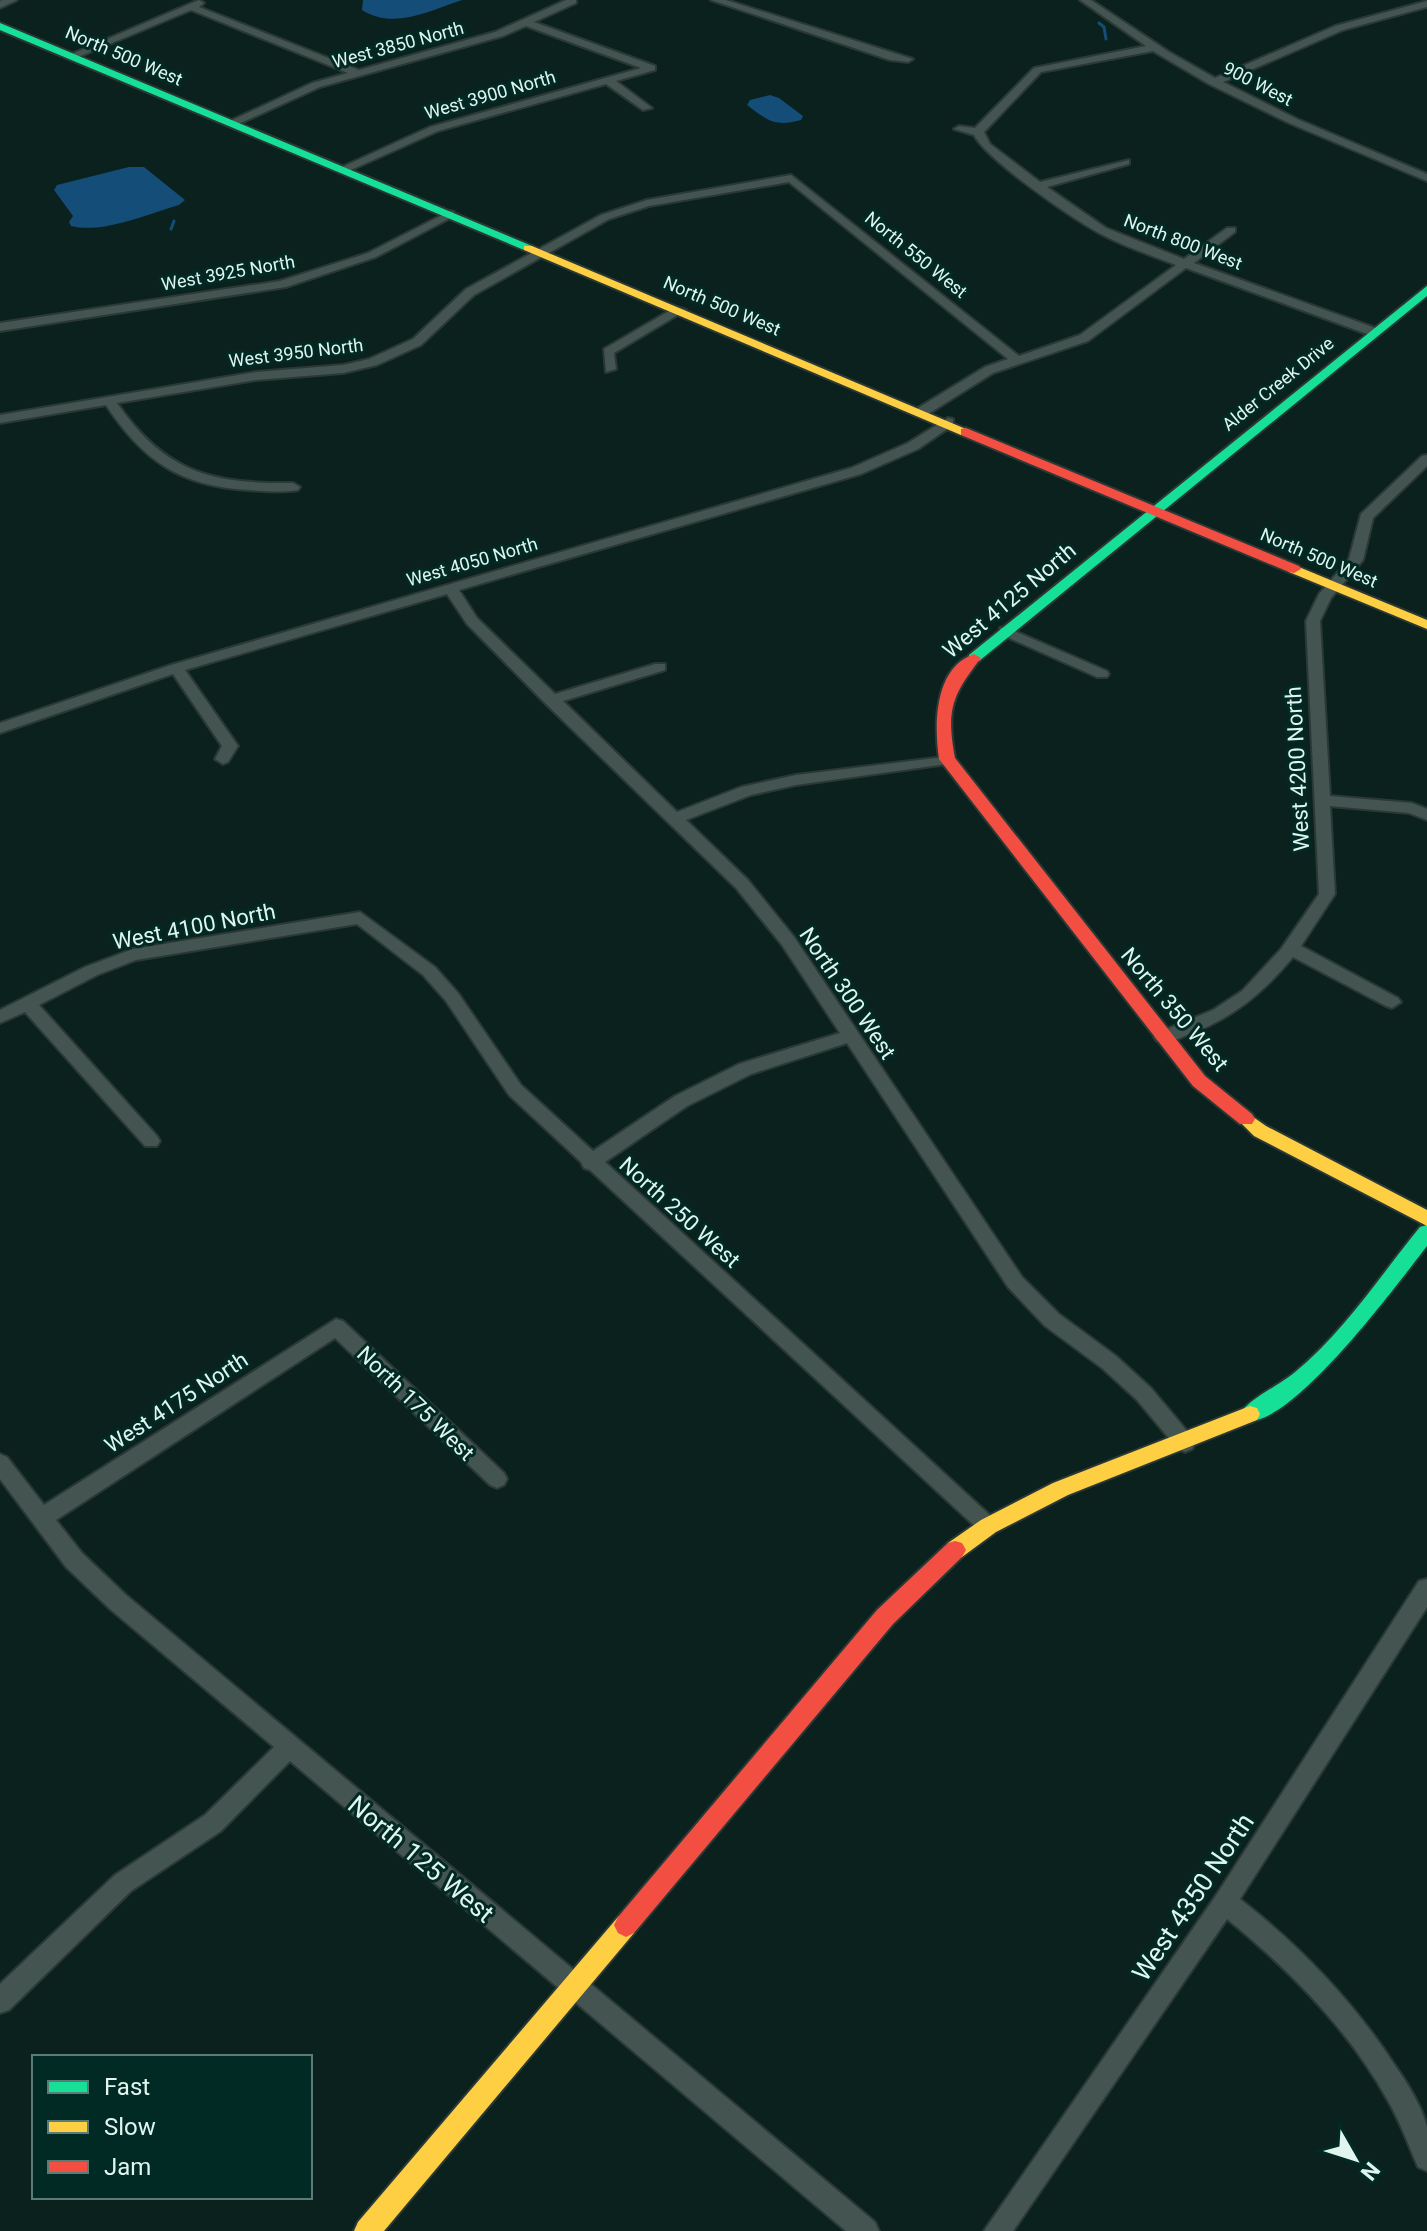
<svg xmlns="http://www.w3.org/2000/svg" width="1427" height="2231" viewBox="0 0 1427 2231" font-family="Roboto,sans-serif">
  <style>
    .water { fill: #134d78 }
    .lines { fill: none; stroke-linecap: round; stroke-linejoin: round }
    .stream { stroke: #134d78; stroke-width: 3 }
    .street-casing { stroke: #2b3936; stroke-width: 4 }
    .fast-casing { stroke: #2b3936; stroke-width: 4 }
    .slow-casing { stroke: #2b3936; stroke-width: 4 }
    .jam-casing { stroke: #2b3936; stroke-width: 4 }
    .street { fill: #445450; fill-rule: evenodd }
    .fast { fill: #16e098; fill-rule: evenodd }
    .slow { fill: #ffcf43; fill-rule: evenodd }
    .jam { fill: #f24e42; fill-rule: evenodd }
    .labels { text-anchor: middle; stroke-width: 6; stroke-linejoin: round; paint-order: stroke }
    .far-street-label { font-size: 18px; fill: #e0f5f0; stroke: #022a24 }
    .street-label { font-size: 22px; fill: #e0f5f0; stroke: #022a24 }
    .near-street-label { font-size: 26px; fill: #e0f5f0; stroke: #022a24 }
  </style>
  <rect width="100%" height="100%" fill="#0b211e"/>
  <g class="water">
    <path d="M 363,0 L 462,0 C 429,11 393,30 362,10 Z"/>
    <path d="M 770,95 L 779,98 L 803,116 L 801,120 C 775,127 768,121 747,105 L 750,100 Z"/>
    <path d="M 129,167 L 144,167 L 185,200 L 179,205 C 147,214 104,234 71,226 L 69,222 L 73,216 L 54,190 L 57,185 Z"/>
  </g>
  <g class="lines">
    <g class="stream">
      <path d="M 1099,23 L 1104,27 L 1106,39"/>
      <path d="M 171,229 L 174,221"/>
    </g>
    <g class="street-casing">
      <g id="street">
        <path d="M 3,0 L 17,0 L 0,8 L 0,1 Z"/>
        <path d="M 199,0 L 204,3 L 199,7 L 359,70 L 495,32 L 566,0 L 576,0 L 576,3 L 534,22 L 655,66 L 655,70 L 616,81 L 652,108 L 643,110 L 606,84 L 438,131 L 344,173 L 340,172 L 340,168 L 430,127 L 641,68 L 526,26 L 503,36 L 320,87 L 234,126 L 230,125 L 230,121 L 312,83 L 348,73 L 191,10 L 76,58 L 67,56 Z"/>
        <path d="M 711,0 L 726,0 L 913,59 L 908,62 L 890,60 Z"/>
        <path d="M 1080,0 L 1091,0 L 1169,52 L 1215,78 L 1335,26 L 1427,1 L 1427,7 L 1343,30 L 1223,82 L 1297,119 L 1427,174 L 1427,181 L 1289,123 L 1209,84 L 1153,51 L 1041,72 L 984,132 L 990,144 L 1040,182 L 1129,160 L 1129,164 L 1047,187 L 1106,228 L 1184,259 L 1227,228 L 1235,228 L 1235,232 L 1194,263 L 1378,329 L 1378,335 L 1370,335 L 1186,268 L 1088,341 L 993,373 L 928,414 L 918,414 L 918,408 L 985,367 L 1008,359 L 789,182 L 649,206 L 609,219 L 474,295 L 421,345 L 377,365 L 343,373 L 256,380 L 117,403 C 165,473 212,484 293,483 L 300,487 L 298,490 C 282,493 264,491 248,490 C 180,486 143,461 106,405 L 0,423 L 0,415 L 256,372 L 343,365 L 369,359 L 413,339 L 466,289 L 601,215 L 647,200 L 791,175 L 1019,356 L 1080,335 L 1176,265 C 1151,255 1125,247 1101,234 C 1073,219 987,160 974,135 L 954,129 L 959,126 L 975,128 L 1034,68 L 1146,46 Z"/>
        <path d="M 450,211 L 454,212 L 454,216 L 376,257 L 286,287 L 0,331 L 0,323 L 280,281 L 368,253 Z"/>
        <path d="M 676,307 L 686,310 L 614,353 L 616,369 L 606,372 L 604,349 Z"/>
        <path d="M 948,418 L 953,419 L 953,425 L 918,449 L 861,474 L 459,590 L 477,618 L 555,694 L 655,664 L 665,664 L 665,670 L 563,701 L 677,812 L 741,787 L 796,775 L 952,756 L 955,759 L 947,764 L 796,785 L 751,795 L 686,820 L 748,880 L 794,937 L 1022,1277 L 1059,1314 L 1116,1356 L 1151,1388 L 1192,1437 L 1195,1443 L 1192,1449 L 1185,1452 L 1178,1449 L 1137,1400 L 1102,1368 L 1045,1326 L 1008,1287 L 847,1043 L 751,1074 L 687,1106 L 605,1162 L 994,1519 L 997,1525 L 994,1531 L 987,1534 L 980,1531 L 590,1170 L 584,1168 L 581,1162 L 509,1095 L 446,1001 L 423,975 L 357,924 L 136,960 L 97,975 L 39,1005 L 157,1136 L 160,1141 L 157,1146 L 145,1146 L 25,1012 L 0,1023 L 0,1010 L 85,967 L 133,949 L 360,912 L 435,967 L 458,993 L 521,1085 L 593,1151 L 675,1096 L 739,1064 L 840,1033 L 782,945 L 736,888 L 545,703 L 467,624 L 447,594 L 185,670 L 238,746 L 228,762 L 223,764 L 215,759 L 222,746 L 173,674 L 0,733 L 0,723 L 171,665 L 851,468 L 908,443 Z"/>
        <path d="M 1427,455 L 1427,466 L 1373,518 L 1363,560 L 1331,598 L 1320,621 L 1330,796 L 1412,803 L 1427,809 L 1427,820 L 1409,813 L 1330,806 L 1335,894 L 1301,946 L 1398,998 L 1401,1002 L 1392,1008 L 1386,1006 L 1293,957 C 1262,994 1233,1018 1187,1035 C 1177,1039 1167,1045 1157,1041 L 1154,1037 L 1157,1033 L 1213,1010 L 1242,991 L 1281,949 L 1319,894 L 1306,621 L 1319,594 L 1349,559 L 1361,514 L 1422,456 Z"/>
        <path d="M 1005,627 L 1107,671 L 1109,674 L 1107,677 L 1097,677 L 1000,634 L 1000,628 Z"/>
        <path d="M 336,1319 L 343,1321 L 504,1473 L 507,1479 L 504,1485 L 497,1488 L 490,1485 L 335,1338 L 56,1520 L 82,1553 L 126,1595 L 875,2222 L 879,2231 L 846,2231 L 290,1761 L 221,1831 L 131,1891 L 9,2010 L 0,2013 L 0,1984 L 115,1875 L 205,1815 L 274,1747 L 110,1609 L 66,1567 L 0,1479 L 0,1454 L 7,1457 L 44,1505 Z"/>
        <path d="M 1427,1579 L 1427,1607 L 1240,1899 C 1301,1947 1354,2002 1396,2067 C 1408,2084 1422,2107 1427,2127 C 1427,2140 1427,2157 1427,2171 L 1418,2167 C 1408,2144 1400,2121 1387,2099 C 1348,2029 1289,1969 1227,1919 L 1013,2231 L 984,2231 L 1217,1894 L 1419,1581 Z"/>
      </g>
    </g>
    <g class="fast-casing">
      <g id="fast">
        <path d="M 0,23 L 532,246 L 534,248 L 524,250 L 0,30 Z"/>
        <path d="M 1427,286 L 1427,296 L 979,661 L 969,661 L 969,655 Z"/>
        <path d="M 1427,1225 L 1427,1246 C 1401,1279 1287,1435 1243,1420 L 1240,1414 C 1246,1401 1281,1384 1294,1373 C 1344,1332 1380,1276 1420,1227 Z"/>
      </g>
    </g>
    <g class="slow-casing">
      <g id="slow">
        <path d="M 524,246 L 532,246 L 973,432 L 961,435 L 524,250 Z"/>
        <path d="M 1294,565 L 1427,620 L 1427,629 L 1289,572 L 1287,569 Z"/>
        <path d="M 1246,1112 L 1266,1126 L 1427,1210 L 1427,1226 L 1254,1136 L 1237,1119 Z"/>
        <path d="M 1250,1406 L 1257,1408 L 1260,1414 L 1257,1420 L 1068,1495 L 996,1532 L 962,1557 L 955,1559 L 948,1557 L 944,1550 L 948,1543 L 981,1520 L 1053,1483 Z"/>
        <path d="M 626,1913 L 634,1917 L 638,1925 L 634,1933 L 384,2231 L 354,2231 L 358,2222 L 618,1917 Z"/>
      </g>
    </g>
    <g class="jam-casing">
      <g id="jam">
        <path d="M 966,428 L 1299,566 L 1301,569 L 1294,573 L 1289,572 L 961,435 L 961,429 Z"/>
        <path d="M 974,654 L 981,658 C 952,695 946,710 955,758 L 1205,1076 L 1252,1114 L 1255,1119 L 1252,1124 L 1240,1124 L 1193,1086 L 939,759 C 934,725 934,668 974,654 Z"/>
        <path d="M 955,1541 L 962,1543 L 966,1550 L 962,1557 L 893,1624 L 634,1933 L 626,1937 L 618,1933 L 614,1925 L 618,1917 L 877,1610 L 948,1543 Z"/>
      </g>
    </g>
    <use href="#street" class="street"/>
    <use href="#fast" class="fast"/>
    <use href="#slow" class="slow"/>
    <use href="#jam" class="jam"/>
  </g>
  <g class="labels">
    <g class="far-street-label">
      <text transform="translate(398 45) rotate(-15)" y="6">West 3850 North</text>
      <text transform="translate(124 56) rotate(23)" y="6">North 500 West</text>
      <text transform="translate(1258 84) rotate(27)" y="6">900 West</text>
      <text transform="translate(490 95) rotate(-16)" y="6">West 3900 North</text>
      <text transform="translate(1183 242) rotate(21)" y="6">North 800 West</text>
      <text transform="translate(916 255) rotate(39)" y="6">North 550 West</text>
      <text transform="translate(228 273) rotate(-10)" y="6">West 3925 North</text>
      <text transform="translate(722 306) rotate(23)" y="6">North 500 West</text>
      <text transform="translate(296 353) rotate(-7)" y="6">West 3950 North</text>
      <text transform="translate(1278 384) rotate(-39)" y="6">Alder Creek Drive</text>
      <text transform="translate(1319 558) rotate(23)" y="6">North 500 West</text>
      <text transform="translate(472 562) rotate(-16)" y="6">West 4050 North</text>
    </g>
    <g class="street-label">
      <text transform="translate(1009 600) rotate(-40)" y="8">West 4125 North</text>
      <text transform="translate(1297 769) rotate(-93)" y="8">West 4200 North</text>
      <text transform="translate(194 926) rotate(-11)" y="8">West 4100 North</text>
      <text transform="translate(848 993) rotate(56)" y="8">North 300 West</text>
      <text transform="translate(1175 1009) rotate(50)" y="8">North 350 West</text>
      <text transform="translate(680 1212) rotate(42)" y="8">North 250 West</text>
      <text transform="translate(176 1402) rotate(-33)" y="8">West 4175 North</text>
      <text transform="translate(416 1403) rotate(44)" y="8">North 175 West</text>
    </g>
    <g class="near-street-label">
      <text transform="translate(421 1859) rotate(40)" y="9">North 125 West</text>
      <text transform="translate(1193 1897) rotate(-56)" y="9">West 4350 North</text>
    </g>
  </g>
  <rect x="32" y="2055" width="280" height="144" fill="#022a24" stroke="#5b7b76" stroke-width="2"/>
  <rect x="48" y="2081" width="40" height="12" fill="#16e098" stroke="#5b7b76" stroke-width="2"/>
  <text x="104" y="2095" font-size="24" fill="#e0f5f0">Fast</text>
  <rect x="48" y="2121" width="40" height="12" fill="#ffcf43" stroke="#5b7b76" stroke-width="2"/>
  <text x="104" y="2135" font-size="24" fill="#e0f5f0">Slow</text>
  <rect x="48" y="2161" width="40" height="12" fill="#f24e42" stroke="#5b7b76" stroke-width="2"/>
  <text x="104" y="2175" font-size="24" fill="#e0f5f0">Jam</text>
  <g transform="translate(1355 2159) rotate(129)" stroke="#022a24" stroke-width="6" paint-order="stroke">
  <path d="M0-6L14 30L0 20L-14 30Z" fill="#e0f5f0"/>
  <text y="-12" font-size="22" font-weight="bold" text-anchor="middle" fill="#e0f5f0">N</text>
  </g>
</svg>
